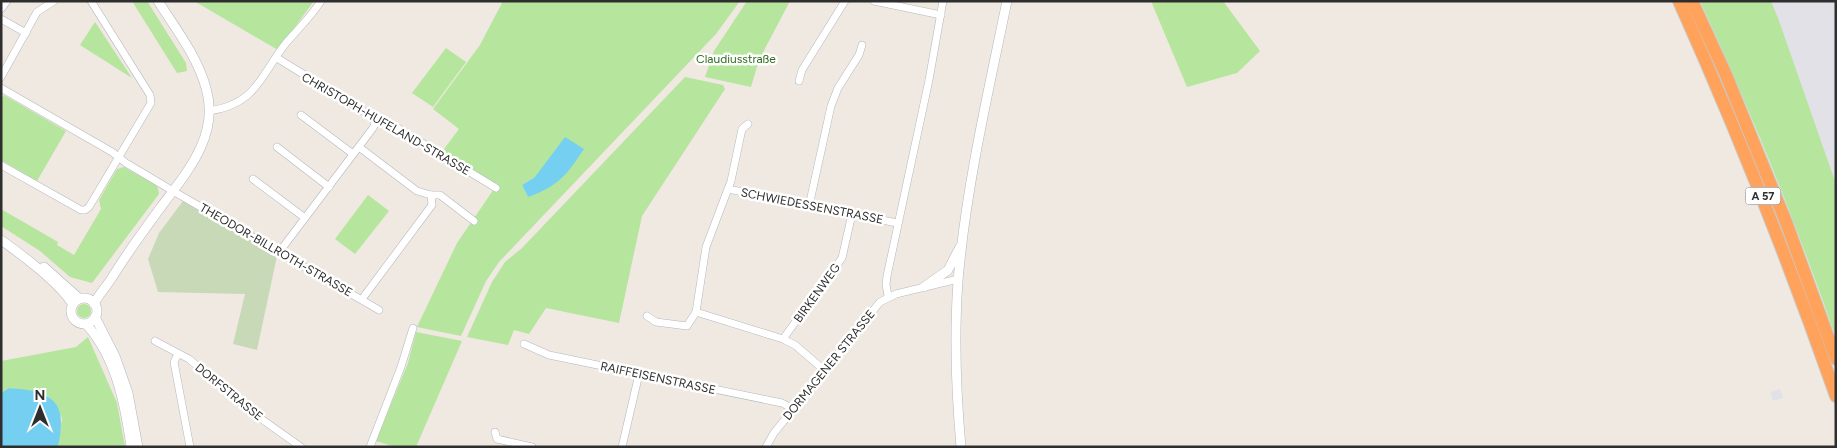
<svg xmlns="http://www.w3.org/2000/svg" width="1837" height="448" viewBox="0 0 1837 448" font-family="Figtree,sans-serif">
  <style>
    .industrial { fill: #e3e1e8 }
    .green { fill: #b6e59e; fill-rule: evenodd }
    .cemetery { fill: #c8d9b8 }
    .water { fill: #75cff0 }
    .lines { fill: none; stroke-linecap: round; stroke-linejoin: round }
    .minor-casing { stroke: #b4b7c1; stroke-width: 8 }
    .tertiary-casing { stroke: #b4b7c1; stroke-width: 10 }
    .secondary-casing { stroke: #b4b7c1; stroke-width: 10 }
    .motorway-casing { stroke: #c9c9c9; stroke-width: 14 }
    .minor { stroke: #fff; stroke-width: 7 }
    .tertiary { stroke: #fff; stroke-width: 9 }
    .secondary { stroke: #fff; stroke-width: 9 }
    .motorway { stroke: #ffa35c; stroke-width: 12 }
    .labels { text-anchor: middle; stroke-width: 5; stroke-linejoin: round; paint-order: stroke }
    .shield { fill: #fff; stroke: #6d6d6d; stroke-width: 1 }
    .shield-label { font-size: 11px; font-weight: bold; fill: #2e2e2e }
    .park-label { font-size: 12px; fill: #2c6e1b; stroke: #fff }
    .street-label { font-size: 12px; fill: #2e2e2e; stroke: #fff }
  </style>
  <rect width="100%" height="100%" fill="#efe9e1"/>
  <g class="industrial">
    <path d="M 1771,1 L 1836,1 L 1836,184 Z"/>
    <path d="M 1780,389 L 1783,398 L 1773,401 L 1770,392 Z"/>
  </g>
  <g class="green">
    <path d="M 132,1 L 147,1 L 186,63 L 187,71 L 177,73 Z"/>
    <path d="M 194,1 L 314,1 L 278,50 Z"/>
    <path d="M 503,1 L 740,1 L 716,34 L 499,262 L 486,281 L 461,336 L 417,327 L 457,243 L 498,183 L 493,184 L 441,153 L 459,129 L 433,109 L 480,45 ZM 535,177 L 528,197 L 522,185 Z"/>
    <path d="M 747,1 L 790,1 L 759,60 L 751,87 L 705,77 L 714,51 Z"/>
    <path d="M 1151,1 L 1223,1 L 1260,51 L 1237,73 L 1187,87 Z"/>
    <path d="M 1700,1 L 1771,1 L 1778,18 L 1836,184 L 1836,338 C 1796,223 1751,111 1700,1 Z"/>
    <path d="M 95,22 L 132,78 L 80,45 Z"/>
    <path d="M 446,48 L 466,62 L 433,107 L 412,93 Z"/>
    <path d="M 685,77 L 723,85 L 725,89 L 642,216 L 619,323 L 546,308 L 529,334 L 514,330 L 508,345 L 467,337 L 492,282 L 505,262 L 522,248 Z"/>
    <path d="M 4,95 L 66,131 L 37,181 L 1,160 L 1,99 Z"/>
    <path d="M 124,167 L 156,185 L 158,188 L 159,194 L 92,283 L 70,277 L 40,251 L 1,226 L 1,209 L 58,242 L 57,245 L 74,255 L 101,209 L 99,200 L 117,169 Z"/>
    <path d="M 368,195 L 389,211 L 355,254 L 335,239 Z"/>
    <circle cx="84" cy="311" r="7"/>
    <path d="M 416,332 L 462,341 L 416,447 L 395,447 L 376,441 L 408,363 Z"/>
    <path d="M 88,337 L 117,403 L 125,447 L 58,447 L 62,418 L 50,398 L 43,393 L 9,388 L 1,393 L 1,361 L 76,347 Z"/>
  </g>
  <path class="cemetery" d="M 183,201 L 277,256 L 257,350 L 233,344 L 245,294 L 158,292 L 148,259 L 159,233 Z"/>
  <g class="water">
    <path d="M 565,137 L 584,149 C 566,176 558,186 528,197 L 522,185 L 535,177 Z"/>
    <path d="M 9,388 C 53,391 68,401 58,447 L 1,447 L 1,393 Z"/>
  </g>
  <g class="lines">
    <g class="minor-casing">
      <g id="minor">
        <path d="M 874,1 L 941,15"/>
        <path d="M 1,9 L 7,1"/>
        <path d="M 1,19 L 26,33"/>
        <path d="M 277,58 L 373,117 L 388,122 L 496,188"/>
        <path d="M 1,77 L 37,12 L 54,1"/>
        <path d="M 799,81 L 802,70 L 845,1"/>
        <path d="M 1,88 L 112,152 L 126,163 L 173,191 L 379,310"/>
        <path d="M 209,111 C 257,104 260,76 286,43 C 298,29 311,17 321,1"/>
        <path d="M 301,115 L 353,154"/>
        <path d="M 277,147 L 329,187"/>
        <path d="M 359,147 L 417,191 L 431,195 L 440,195 L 474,221"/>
        <path d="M 1,165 L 81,210 L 85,210 L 89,207 L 151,103 L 150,95 L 91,1"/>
        <path d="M 253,179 L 305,218"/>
        <path d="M 728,189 L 897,223"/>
        <path d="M 809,206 L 831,106 L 838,88 L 859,55 L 862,45"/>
        <path d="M 280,251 L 373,128 L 375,124 L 373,117"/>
        <path d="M 888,296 L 886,284 L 887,276 L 929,80 L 943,1"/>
        <path d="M 362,299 L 432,205 L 431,195"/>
        <path d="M 696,312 L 783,339 L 795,345 L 824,370"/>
        <path d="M 647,316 L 656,322 L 687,326 L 696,312 L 706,247 L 731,181 L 742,129 L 748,124"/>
        <path d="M 783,339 L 842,258 L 852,214"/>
        <path d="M 155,341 L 189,359 L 253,413 L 301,447"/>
        <path d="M 524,344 L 549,355 L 782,403 L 793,409"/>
        <path d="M 178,354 L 174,362 L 190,447"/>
        <path d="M 495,432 L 497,439 L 532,447"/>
        <path d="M 370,447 L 401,367 L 413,328"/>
        <path d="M 622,447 L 639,374"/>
        <path d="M 766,447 L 774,433 L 880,302 L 896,294 L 958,279"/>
      </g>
    </g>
    <g class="tertiary-casing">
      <g id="tertiary">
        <path d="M 1,240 C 21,254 61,284 73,305"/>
        <path d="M 44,267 L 80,299"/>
        <circle cx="84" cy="311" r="13"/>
        <path d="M 94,304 C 99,294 107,286 113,276 C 128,252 144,230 161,207 C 187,172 220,135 206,88 C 197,56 176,29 158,1"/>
        <path d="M 95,317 L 115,356 L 128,393 L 138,447"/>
        <path d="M 86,324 C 116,357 125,404 131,447"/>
      </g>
    </g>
    <g class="secondary-casing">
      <g id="secondary">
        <path d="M 924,287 L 948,270 L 960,247"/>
        <path d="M 961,447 C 956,391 954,336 958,281 C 966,187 988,93 1007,1"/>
      </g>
    </g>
    <g class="motorway-casing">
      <g id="motorway">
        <path d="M 1679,1 C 1737,130 1789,262 1836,396"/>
        <path d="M 1692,1 L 1726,75 L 1786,222 L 1836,359"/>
      </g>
    </g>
    <use href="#minor" class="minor"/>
    <use href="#tertiary" class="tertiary"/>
    <use href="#secondary" class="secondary"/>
    <use href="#motorway" class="motorway"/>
  </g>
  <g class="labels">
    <rect class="shield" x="1745.5" y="187.5" width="35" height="17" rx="4"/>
    <g class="shield-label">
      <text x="1763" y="200">A 57</text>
    </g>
    <g class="park-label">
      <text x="736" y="63">Claudiusstraße</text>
    </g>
    <g class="street-label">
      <text transform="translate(386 124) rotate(30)" y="4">CHRISTOPH-HUFELAND-STRASSE</text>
      <text transform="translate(812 206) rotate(11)" y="4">SCHWIEDESSENSTRASSE</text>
      <text transform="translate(276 250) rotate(30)" y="4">THEODOR-BILLROTH-STRASSE</text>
      <text transform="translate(817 293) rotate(-54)" y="4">BIRKENWEG</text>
      <text transform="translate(829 365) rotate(-51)" y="4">DORMAGENER STRASSE</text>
      <text transform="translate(658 378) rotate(12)" y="4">RAIFFEISENSTRASSE</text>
      <text transform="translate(229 392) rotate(39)" y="4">DORFSTRASSE</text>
    </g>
  </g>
  <rect width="1837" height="448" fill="none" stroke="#2e2e2e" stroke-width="5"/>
  <g transform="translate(40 408)" stroke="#ffffff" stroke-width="4" paint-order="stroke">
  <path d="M0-4L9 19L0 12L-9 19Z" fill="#2e2e2e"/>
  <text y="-8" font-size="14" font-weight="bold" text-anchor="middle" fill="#2e2e2e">N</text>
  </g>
</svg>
